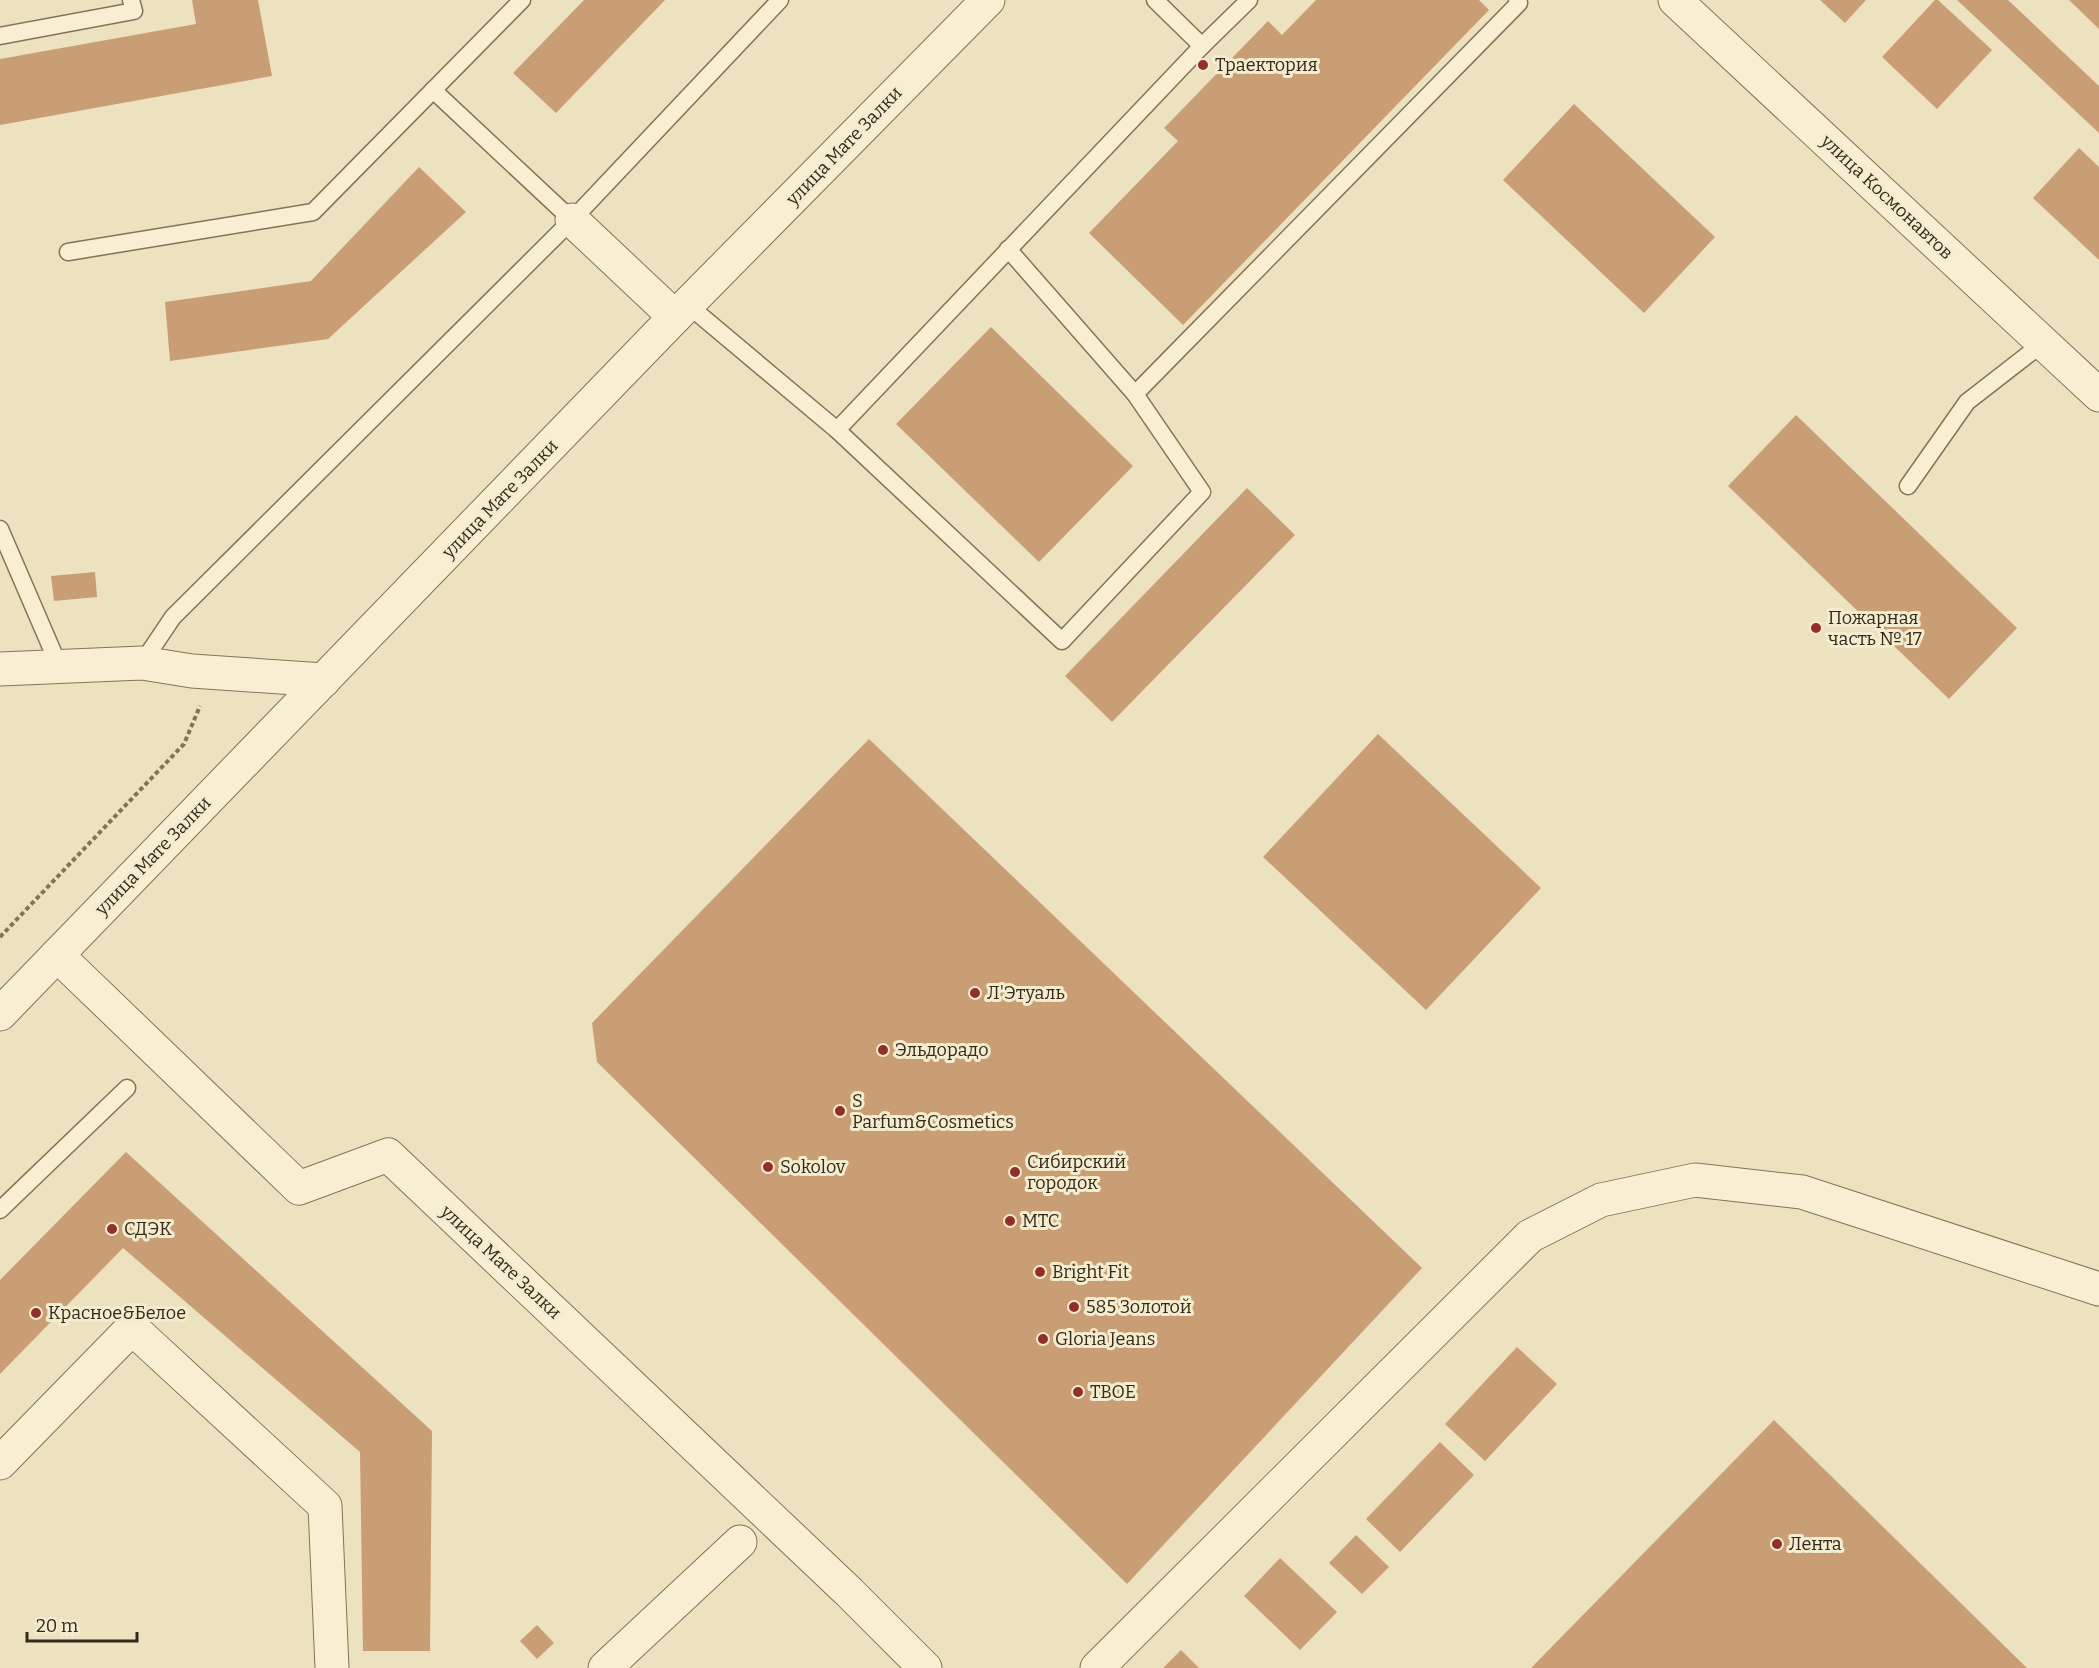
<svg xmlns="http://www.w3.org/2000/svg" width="2099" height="1668" viewBox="0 0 2099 1668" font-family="Bitter,serif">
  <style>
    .building { fill: #ca9e75 }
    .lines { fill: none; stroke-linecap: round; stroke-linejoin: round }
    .service-casing { stroke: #857258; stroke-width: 19 }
    .minor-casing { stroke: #857258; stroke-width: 35 }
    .tertiary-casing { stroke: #857258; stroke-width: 35 }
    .path { stroke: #857258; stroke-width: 4; stroke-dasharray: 4.5 3; stroke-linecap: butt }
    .service { stroke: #f8efd2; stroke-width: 16 }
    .minor { stroke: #f8efd2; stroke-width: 33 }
    .tertiary { stroke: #f8efd2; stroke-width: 33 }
    .poi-dot { fill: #922f29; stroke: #f4ecce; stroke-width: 2 }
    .labels { text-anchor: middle; stroke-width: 6; stroke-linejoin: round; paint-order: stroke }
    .poi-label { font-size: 18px; fill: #34291c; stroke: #f4ecce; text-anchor: start }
    .street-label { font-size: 18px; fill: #34291c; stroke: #f4ecce }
  </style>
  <rect width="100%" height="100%" fill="#ede2bf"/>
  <g class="building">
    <path d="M 192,0 L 258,0 L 272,76 L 0,125 L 0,59 L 196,24 Z"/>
    <path d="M 584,0 L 665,0 L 556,113 L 513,73 Z"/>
    <path d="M 1316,0 L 1479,0 L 1489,10 L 1183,325 L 1089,233 L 1178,141 L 1164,128 L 1268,21 L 1282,35 Z"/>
    <path d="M 1820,0 L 1866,0 L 1845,23 Z"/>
    <path d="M 1935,0 L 1938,0 L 1992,50 L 1937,109 L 1882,57 Z"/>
    <path d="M 1957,0 L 2008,0 L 2099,86 L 2099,133 Z"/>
    <path d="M 2069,0 L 2099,0 L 2099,29 Z"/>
    <path d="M 1574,104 L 1715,237 L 1644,313 L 1503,180 Z"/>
    <path d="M 2079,148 L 2099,167 L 2099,260 L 2033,198 Z"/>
    <path d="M 419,167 L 466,212 L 328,339 L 170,361 L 165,302 L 311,281 Z"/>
    <path d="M 991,327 L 1133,466 L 1039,562 L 896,424 Z"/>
    <path d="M 1796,415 L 2017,628 L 1949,699 L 1728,486 Z"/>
    <path d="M 1247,488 L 1295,535 L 1112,722 L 1065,676 Z"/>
    <path d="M 95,572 L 97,597 L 54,601 L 51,576 Z"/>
    <path d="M 1378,734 L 1541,888 L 1426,1010 L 1263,857 Z"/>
    <path d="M 869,739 L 1422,1268 L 1127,1584 L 597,1062 L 592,1023 Z"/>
    <path d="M 126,1152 L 432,1431 L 430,1651 L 363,1651 L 360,1452 L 123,1248 L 0,1374 L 0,1280 Z"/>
    <path d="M 1517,1347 L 1557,1384 L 1485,1461 L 1445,1424 Z"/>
    <path d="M 1774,1420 L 2027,1668 L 1531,1668 Z"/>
    <path d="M 1440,1442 L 1474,1475 L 1400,1552 L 1366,1519 Z"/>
    <path d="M 1356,1535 L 1389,1567 L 1362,1594 L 1329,1563 Z"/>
    <path d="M 1280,1558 L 1337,1612 L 1300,1650 L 1244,1596 Z"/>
    <path d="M 537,1625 L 554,1643 L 537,1659 L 520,1641 Z"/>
    <path d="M 1181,1650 L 1199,1668 L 1163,1668 Z"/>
  </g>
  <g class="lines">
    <g class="service-casing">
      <g id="service">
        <path d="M 0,36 L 134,11 L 131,0"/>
        <path d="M 1202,46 L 1249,0"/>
        <path d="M 433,90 L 572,220"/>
        <path d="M 68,252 L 313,212 L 522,0"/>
        <path d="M 688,305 L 837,430 L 1062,641 L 1202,492 L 1135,394 L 1008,249"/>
        <path d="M 1135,394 L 1519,3 L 1517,0"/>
        <path d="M 837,430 L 1202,46 L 1155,0"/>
        <path d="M 1908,486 L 1967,402 L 2043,343"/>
        <path d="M 0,529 L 59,666"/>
        <path d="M 142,663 L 173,617 L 572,220 L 780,0"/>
        <path d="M 0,1210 L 127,1088"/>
      </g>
    </g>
    <g class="minor-casing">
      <g id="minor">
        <path d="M 572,220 L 675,317"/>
        <path d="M 0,669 L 142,663 L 192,671 L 324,680"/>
        <path d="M 57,955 L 299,1188 L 388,1155 L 849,1592 L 925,1668"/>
        <path d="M 0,1463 L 132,1328 L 325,1506 L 332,1668"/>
        <path d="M 605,1668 L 740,1542"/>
        <path d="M 1097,1668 L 1530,1236 L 1601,1200 L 1695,1180 L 1802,1192 L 2099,1289"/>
      </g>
    </g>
    <g class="tertiary-casing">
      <g id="tertiary">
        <path d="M 1675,0 L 2099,395"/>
        <path d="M 0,1014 L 675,317 L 988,0"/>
      </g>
    </g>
    <path class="path" d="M 0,937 L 184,744 L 200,706"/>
    <use href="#service" class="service"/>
    <use href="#minor" class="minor"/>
    <use href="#tertiary" class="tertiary"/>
  </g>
  <g class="poi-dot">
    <circle cx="1203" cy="65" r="6"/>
    <circle cx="1816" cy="628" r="6"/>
    <circle cx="975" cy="993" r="6"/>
    <circle cx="883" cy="1050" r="6"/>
    <circle cx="840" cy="1111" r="6"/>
    <circle cx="768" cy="1167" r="6"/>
    <circle cx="1015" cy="1172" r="6"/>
    <circle cx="1010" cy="1221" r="6"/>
    <circle cx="112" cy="1229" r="6"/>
    <circle cx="1040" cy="1272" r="6"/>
    <circle cx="1074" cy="1307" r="6"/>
    <circle cx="36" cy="1313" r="6"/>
    <circle cx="1043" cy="1339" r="6"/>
    <circle cx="1078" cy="1392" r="6"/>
    <circle cx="1777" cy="1544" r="6"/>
  </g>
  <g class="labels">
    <g class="poi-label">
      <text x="1215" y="71">Траектория</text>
      <text x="1828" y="624">Пожарная<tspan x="1828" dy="21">часть № 17</tspan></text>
      <text x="987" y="999">Л'Этуаль</text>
      <text x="895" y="1056">Эльдорадо</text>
      <text x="852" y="1107">S<tspan x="852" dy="21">Parfum&amp;Cosmetics</tspan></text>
      <text x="1027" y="1168">Сибирский<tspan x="1027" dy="21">городок</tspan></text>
      <text x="780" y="1173">Sokolov</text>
      <text x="1022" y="1227">МТС</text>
      <text x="124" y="1235">СДЭК</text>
      <text x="1052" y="1278">Bright Fit</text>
      <text x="1086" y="1313">585 Золотой</text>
      <text x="48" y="1319">Красное&amp;Белое</text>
      <text x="1055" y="1345">Gloria Jeans</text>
      <text x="1090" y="1398">ТВОЕ</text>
      <text x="1789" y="1550">Лента</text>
    </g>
    <g class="street-label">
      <text transform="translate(844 146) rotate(-46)" y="6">улица Мате Залки</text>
      <text transform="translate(1887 197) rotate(43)" y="6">улица Космонавтов</text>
      <text transform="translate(500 499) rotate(-46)" y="6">улица Мате Залки</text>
      <text transform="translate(153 856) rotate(-46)" y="6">улица Мате Залки</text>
      <text transform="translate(501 1262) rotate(43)" y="6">улица Мате Залки</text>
    </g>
  </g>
  <path d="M27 1632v9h110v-9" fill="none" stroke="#34291c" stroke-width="3"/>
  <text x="36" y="1632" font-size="18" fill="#34291c" stroke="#f4ecce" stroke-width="4.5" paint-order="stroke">20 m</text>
</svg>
